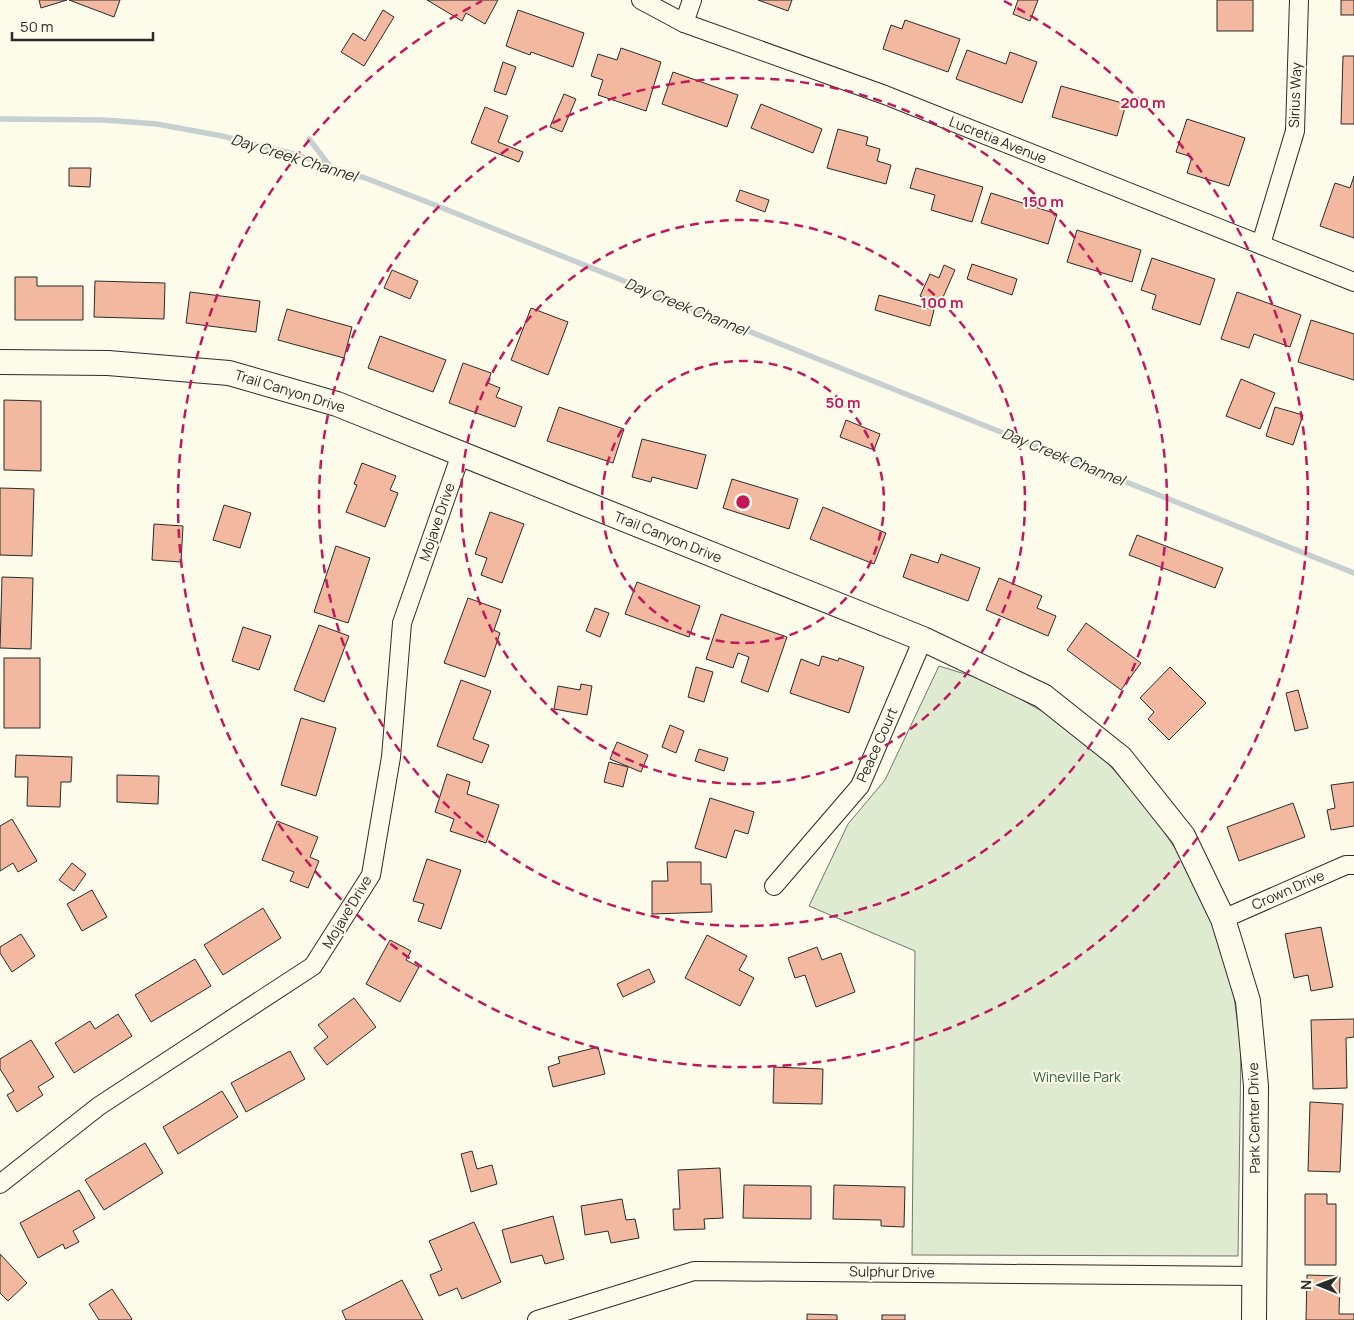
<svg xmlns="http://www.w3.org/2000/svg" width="1354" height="1320" viewBox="0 0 1354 1320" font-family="Manrope,sans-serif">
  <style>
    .green { fill: #deebd1; stroke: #74746e }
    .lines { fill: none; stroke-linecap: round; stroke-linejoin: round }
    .stream { stroke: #c7d0d0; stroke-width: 5.5 }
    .building { fill: #f2b8a0; stroke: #2b2b2b }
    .street-casing { stroke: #2b2b2b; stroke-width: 20 }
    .secondary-casing { stroke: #2b2b2b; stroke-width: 26 }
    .street { stroke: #fdfbea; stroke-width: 18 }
    .secondary { stroke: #fdfbea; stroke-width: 24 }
    .ring { fill: none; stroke: #c2185b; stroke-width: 2.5; stroke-dasharray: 9 6 }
    .labels { text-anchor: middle; stroke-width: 4; stroke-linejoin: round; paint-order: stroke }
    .street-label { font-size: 14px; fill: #2b2b2b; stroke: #fdfbea }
    .park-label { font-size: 14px; fill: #34623c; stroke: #fdfbea }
    .water-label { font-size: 15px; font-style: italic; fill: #2b2b2b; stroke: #fdfbea }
    .centre { fill: #c2185b; stroke: #fdfbea; stroke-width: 2.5 }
    .ring-label { font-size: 15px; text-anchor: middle; font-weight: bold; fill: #c2185b; stroke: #fdfbea; stroke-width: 4; stroke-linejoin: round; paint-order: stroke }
  </style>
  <rect width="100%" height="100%" fill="#fdfbea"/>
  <path class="green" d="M 939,666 L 988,681 L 1047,714 L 1106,761 L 1151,813 L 1196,879 L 1228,954 L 1241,1047 L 1238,1256 L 912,1255 L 915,951 L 809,906 L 848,824 L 885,780 Z"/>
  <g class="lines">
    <g class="stream">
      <path d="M 0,119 L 104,120 L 157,124 L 222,136 L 294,154 L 329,166 L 368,179 L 440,207 L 818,359 L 1354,573"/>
      <path d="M 309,139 L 329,165"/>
    </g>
  </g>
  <g class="building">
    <path d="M 39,0 L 67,0 L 41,8 Z"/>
    <path d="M 69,0 L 120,0 L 114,17 Z"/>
    <path d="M 427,0 L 498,0 L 485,24 L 466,13 L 462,21 Z"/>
    <path d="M 758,0 L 792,0 L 788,11 Z"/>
    <path d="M 1018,0 L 1038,0 L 1030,21 L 1013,14 Z"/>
    <rect x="1217" y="0" width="36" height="31"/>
    <rect x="1341" y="0" width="13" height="15"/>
    <path d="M 383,10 L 394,17 L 364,66 L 341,52 L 353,33 L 365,41 Z"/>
    <path d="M 518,10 L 584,33 L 573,67 L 531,52 L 530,55 L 506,46 Z"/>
    <path d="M 905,20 L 960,39 L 948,72 L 883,49 L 891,25 L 902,29 Z"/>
    <path d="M 621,48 L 661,62 L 646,111 L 598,95 L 603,80 L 591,76 L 598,54 L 617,60 Z"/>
    <path d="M 967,50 L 1006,64 L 1010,52 L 1037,62 L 1022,103 L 956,79 Z"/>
    <path d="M 1343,56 L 1354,56 L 1354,124 L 1341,124 Z"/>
    <path d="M 503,62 L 516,67 L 506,95 L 494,91 Z"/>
    <path d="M 673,72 L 738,95 L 727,127 L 662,104 Z"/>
    <path d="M 1061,86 L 1126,104 L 1117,136 L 1052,117 Z"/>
    <path d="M 564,94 L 576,99 L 562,132 L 550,127 Z"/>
    <path d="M 761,104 L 822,129 L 813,153 L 751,128 Z"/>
    <path d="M 485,107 L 508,116 L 498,142 L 523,152 L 519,162 L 471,143 Z"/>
    <path d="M 1187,119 L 1245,138 L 1229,186 L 1187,173 L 1192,157 L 1176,152 Z"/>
    <path d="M 838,129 L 868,137 L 866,145 L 880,149 L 877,161 L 891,165 L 886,184 L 827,168 Z"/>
    <path d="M 69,168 L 91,168 L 90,187 L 69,186 Z"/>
    <path d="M 916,168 L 983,187 L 972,222 L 931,210 L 935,195 L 910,188 Z"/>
    <path d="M 1354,176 L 1354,238 L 1320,226 L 1335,183 L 1350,188 Z"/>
    <path d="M 740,190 L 769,200 L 765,212 L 736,201 Z"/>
    <path d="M 991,193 L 1057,214 L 1048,244 L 981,223 Z"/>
    <path d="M 1077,230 L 1141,250 L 1132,282 L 1067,262 Z"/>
    <path d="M 1152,258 L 1215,279 L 1200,325 L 1152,309 L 1156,295 L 1141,290 Z"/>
    <path d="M 972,264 L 1017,279 L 1012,295 L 967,279 Z"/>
    <path d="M 944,265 L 955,270 L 940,304 L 920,296 L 930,274 L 939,278 Z"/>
    <path d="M 392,270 L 418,281 L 410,299 L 384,288 Z"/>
    <path d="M 15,277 L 37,277 L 37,286 L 83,286 L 83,320 L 15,320 Z"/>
    <path d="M 95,281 L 165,283 L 164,319 L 94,317 Z"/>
    <path d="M 190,292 L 260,301 L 256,332 L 186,323 Z"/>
    <path d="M 1237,292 L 1301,315 L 1290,347 L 1254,334 L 1249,348 L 1221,339 Z"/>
    <path d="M 879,295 L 934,310 L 930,326 L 875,310 Z"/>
    <path d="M 531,308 L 568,322 L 548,375 L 511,360 Z"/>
    <path d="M 287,309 L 352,327 L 344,358 L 278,340 Z"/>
    <path d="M 1311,320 L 1354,334 L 1354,380 L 1298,362 Z"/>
    <path d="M 380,336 L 446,360 L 433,392 L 368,368 Z"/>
    <path d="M 463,363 L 491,373 L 488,383 L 500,388 L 496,397 L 522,407 L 515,427 L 449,403 Z"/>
    <path d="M 1241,379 L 1275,393 L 1260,429 L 1226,416 Z"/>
    <path d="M 4,400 L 41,401 L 41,471 L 4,470 Z"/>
    <path d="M 559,407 L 624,429 L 613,463 L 547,441 Z"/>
    <path d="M 1275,407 L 1303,415 L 1293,445 L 1266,436 Z"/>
    <path d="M 846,420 L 880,434 L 874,450 L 840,437 Z"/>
    <path d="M 642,439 L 706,455 L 697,489 L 652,477 L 651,482 L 632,477 Z"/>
    <path d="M 362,463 L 396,476 L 390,490 L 398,493 L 385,527 L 346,512 L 357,485 L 354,484 Z"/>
    <path d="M 732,479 L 798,499 L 789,529 L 723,508 Z"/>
    <path d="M 0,488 L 34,489 L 32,556 L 0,555 Z"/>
    <path d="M 224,505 L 251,513 L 240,548 L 213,540 Z"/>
    <path d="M 823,507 L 886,533 L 874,564 L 810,539 Z"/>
    <path d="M 490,512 L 524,524 L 502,583 L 481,575 L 487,558 L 475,554 Z"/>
    <path d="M 154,524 L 183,526 L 181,562 L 152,560 Z"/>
    <path d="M 1137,535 L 1223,568 L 1215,588 L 1129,555 Z"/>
    <path d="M 336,546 L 370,558 L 348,623 L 314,612 Z"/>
    <path d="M 911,554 L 938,563 L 941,554 L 980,568 L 968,601 L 903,577 Z"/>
    <path d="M 2,577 L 33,578 L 31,649 L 0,648 Z"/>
    <path d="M 999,578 L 1042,596 L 1037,608 L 1056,616 L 1048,636 L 986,610 Z"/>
    <path d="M 637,582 L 700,606 L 689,637 L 625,614 Z"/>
    <path d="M 468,598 L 501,610 L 494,630 L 500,633 L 485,677 L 444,663 Z"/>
    <path d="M 595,608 L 609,613 L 600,637 L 586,631 Z"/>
    <path d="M 721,614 L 787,637 L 768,692 L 741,682 L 749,657 L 738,653 L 733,668 L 706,659 Z"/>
    <path d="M 1086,623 L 1141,663 L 1121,690 L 1067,650 Z"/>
    <path d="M 319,625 L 349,636 L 324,702 L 294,690 Z"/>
    <path d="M 243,627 L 271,636 L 259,670 L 232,661 Z"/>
    <path d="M 822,656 L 838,661 L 839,658 L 864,667 L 849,713 L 790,693 L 801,659 L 819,666 Z"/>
    <rect x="4" y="658" width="36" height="70"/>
    <path d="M 696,667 L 713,672 L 704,702 L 688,697 Z"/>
    <path d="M 1170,667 L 1206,703 L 1169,740 L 1148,719 L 1154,712 L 1140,698 Z"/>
    <path d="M 461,680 L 491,691 L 473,739 L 489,745 L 482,763 L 437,746 Z"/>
    <path d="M 581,684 L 592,686 L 587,715 L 554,709 L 558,686 L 580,690 Z"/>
    <path d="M 1298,690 L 1308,728 L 1295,731 L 1286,693 Z"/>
    <path d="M 301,718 L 336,728 L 316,796 L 281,785 Z"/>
    <path d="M 670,725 L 684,731 L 676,753 L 662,747 Z"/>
    <path d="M 617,742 L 648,755 L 641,772 L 610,759 Z"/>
    <path d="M 699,749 L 728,758 L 724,771 L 695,761 Z"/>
    <path d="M 16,755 L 72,757 L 71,782 L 61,782 L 60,807 L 27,806 L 28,777 L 15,777 Z"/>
    <path d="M 609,762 L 628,767 L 623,787 L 604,782 Z"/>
    <path d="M 447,774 L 470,782 L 467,794 L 499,805 L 486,843 L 450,831 L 454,819 L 435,812 Z"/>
    <path d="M 117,775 L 159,776 L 158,804 L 117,802 Z"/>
    <path d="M 1354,782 L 1354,826 L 1331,830 L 1327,810 L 1335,808 L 1331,785 Z"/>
    <path d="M 710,798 L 754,812 L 748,834 L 735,830 L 726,858 L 695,848 Z"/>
    <path d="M 1293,803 L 1305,837 L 1239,861 L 1227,827 Z"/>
    <path d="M 12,819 L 37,861 L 18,872 L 13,863 L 0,871 L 0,826 Z"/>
    <path d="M 277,821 L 318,837 L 310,857 L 319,861 L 308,888 L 290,881 L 294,872 L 262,860 Z"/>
    <path d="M 427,859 L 461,870 L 441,929 L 418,921 L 424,904 L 413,901 Z"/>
    <path d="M 667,862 L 701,862 L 701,884 L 711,884 L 712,912 L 652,914 L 652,881 L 668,881 Z"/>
    <path d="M 72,863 L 86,874 L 74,891 L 59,880 Z"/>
    <path d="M 92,890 L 107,917 L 82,931 L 67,904 Z"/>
    <path d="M 263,908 L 281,938 L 223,975 L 204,945 Z"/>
    <path d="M 1321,927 L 1333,987 L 1311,991 L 1308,975 L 1294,978 L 1285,934 Z"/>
    <path d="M 21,934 L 35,956 L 12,972 L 0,953 L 0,947 Z"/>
    <path d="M 707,935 L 747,956 L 739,970 L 754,978 L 740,1006 L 685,978 Z"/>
    <path d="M 390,940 L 411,951 L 406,960 L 419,967 L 400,1002 L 366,984 Z"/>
    <path d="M 817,947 L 822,960 L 841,953 L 855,992 L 816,1007 L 805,975 L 795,978 L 788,958 Z"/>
    <path d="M 195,959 L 211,986 L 151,1022 L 135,995 Z"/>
    <path d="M 649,969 L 655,982 L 623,997 L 617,984 Z"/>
    <path d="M 354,998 L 376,1027 L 327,1065 L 314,1048 L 328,1037 L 318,1025 Z"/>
    <path d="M 118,1014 L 132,1036 L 74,1073 L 55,1043 L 90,1021 L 95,1029 Z"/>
    <path d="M 1354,1019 L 1354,1037 L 1346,1038 L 1347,1088 L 1313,1089 L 1311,1020 Z"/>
    <path d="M 31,1040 L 54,1077 L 38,1087 L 43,1095 L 17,1112 L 7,1095 L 14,1091 L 0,1069 L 0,1059 Z"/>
    <path d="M 598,1047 L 605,1074 L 553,1087 L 548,1067 L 560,1063 L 558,1057 Z"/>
    <path d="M 290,1051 L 305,1079 L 246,1112 L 231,1083 Z"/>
    <path d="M 774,1067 L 823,1069 L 822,1104 L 773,1103 Z"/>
    <path d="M 222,1091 L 238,1117 L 178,1154 L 163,1127 Z"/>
    <path d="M 1310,1102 L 1343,1104 L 1340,1172 L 1308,1171 Z"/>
    <path d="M 145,1143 L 163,1173 L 104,1210 L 85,1180 Z"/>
    <path d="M 472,1151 L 477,1169 L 492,1165 L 497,1184 L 471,1192 L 461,1154 Z"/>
    <path d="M 720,1168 L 723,1218 L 704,1219 L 705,1229 L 674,1230 L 673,1209 L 680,1209 L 678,1170 Z"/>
    <path d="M 744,1185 L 811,1186 L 811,1219 L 743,1218 Z"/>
    <path d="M 834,1185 L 905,1187 L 904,1227 L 881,1226 L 881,1220 L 833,1219 Z"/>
    <path d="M 79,1190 L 95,1218 L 73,1231 L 79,1242 L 65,1249 L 63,1244 L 38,1258 L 20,1223 Z"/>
    <path d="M 1305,1194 L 1327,1194 L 1327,1204 L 1336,1204 L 1336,1265 L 1305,1265 Z"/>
    <path d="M 622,1199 L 626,1220 L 635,1219 L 639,1238 L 611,1243 L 608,1231 L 585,1235 L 581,1206 Z"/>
    <path d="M 553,1216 L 564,1259 L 545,1264 L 542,1255 L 511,1263 L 502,1230 Z"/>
    <path d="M 474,1222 L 501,1282 L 462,1299 L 457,1288 L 439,1296 L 430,1275 L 442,1270 L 429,1241 Z"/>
    <path d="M 0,1254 L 27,1283 L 8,1301 L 0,1293 Z"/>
    <path d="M 1307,1275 L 1340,1276 L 1339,1314 L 1354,1314 L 1354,1320 L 1306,1320 Z"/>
    <path d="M 402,1280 L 423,1320 L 346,1320 L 342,1311 Z"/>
    <path d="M 112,1289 L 132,1319 L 131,1320 L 99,1320 L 89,1304 Z"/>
    <path d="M 807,1314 L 837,1315 L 837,1320 L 807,1320 Z"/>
    <rect x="882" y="1315" width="23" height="5"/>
  </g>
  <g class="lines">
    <g class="street-casing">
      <g id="street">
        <path d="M 641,0 L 684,23 L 885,95 L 1354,282"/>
        <path d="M 684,23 L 692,0"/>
        <path d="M 1261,244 L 1295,131 L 1299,0"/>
        <path d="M 774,886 L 860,786 L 923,639"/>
        <path d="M 1223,919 L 1346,865 L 1354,865"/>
        <path d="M 0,1184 L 99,1106 L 313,966 L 371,875 L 391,757 L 402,623 L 461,454"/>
        <path d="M 537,1320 L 694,1271 L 1254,1276"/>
      </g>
    </g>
    <g class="secondary-casing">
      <path id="secondary" d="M 0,362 L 108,363 L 229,373 L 337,404 L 923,639 L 1043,696 L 1121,758 L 1183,836 L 1223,919 L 1248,1001 L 1256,1086 L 1254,1320"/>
    </g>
    <use href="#street" class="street"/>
    <use href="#secondary" class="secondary"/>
  </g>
  <g class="ring">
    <circle cx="743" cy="502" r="141"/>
    <circle cx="743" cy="502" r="282"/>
    <circle cx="743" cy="502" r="424"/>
    <path d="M1004 1A565 565 0 1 1 482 1"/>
  </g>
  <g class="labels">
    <g class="street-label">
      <text transform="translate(1295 95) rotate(-88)" y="5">Sirius Way</text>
      <text transform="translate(998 140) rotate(22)" y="5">Lucretia Avenue</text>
      <text transform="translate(290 391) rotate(17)" y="5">Trail Canyon Drive</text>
      <text transform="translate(437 522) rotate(-71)" y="5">Mojave Drive</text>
      <text transform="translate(668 537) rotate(22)" y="5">Trail Canyon Drive</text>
      <text transform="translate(877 745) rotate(-66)" y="5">Peace Court</text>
      <text transform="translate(1288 890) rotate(-24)" y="5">Crown Drive</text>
      <text transform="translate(347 912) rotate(-59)" y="5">Mojave Drive</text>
      <text transform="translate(1254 1118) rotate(-91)" y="5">Park Center Drive</text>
      <text transform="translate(892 1272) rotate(1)" y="5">Sulphur Drive</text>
    </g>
    <g class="park-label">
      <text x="1077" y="1082">Wineville Park</text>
    </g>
    <g class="water-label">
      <text transform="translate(294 158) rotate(17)" y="5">Day Creek Channel</text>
      <text transform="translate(686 307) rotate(22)" y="5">Day Creek Channel</text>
      <text transform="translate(1063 457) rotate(22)" y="5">Day Creek Channel</text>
    </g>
  </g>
  <circle cx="743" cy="502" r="8" class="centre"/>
  <g class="ring-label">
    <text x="1143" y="108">200 m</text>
    <text x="1043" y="207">150 m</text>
    <text x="942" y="308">100 m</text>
    <text x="843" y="408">50 m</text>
  </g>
  <g transform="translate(1319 1285) rotate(271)" stroke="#fdfbea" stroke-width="4" paint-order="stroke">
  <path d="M0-4L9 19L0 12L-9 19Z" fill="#2b2b2b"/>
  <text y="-8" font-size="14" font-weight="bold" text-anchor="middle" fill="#2b2b2b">N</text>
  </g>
  <path d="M12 32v8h141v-8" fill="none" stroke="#2b2b2b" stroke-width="2.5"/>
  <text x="20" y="32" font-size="15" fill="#2b2b2b" stroke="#fdfbea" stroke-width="4" paint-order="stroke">50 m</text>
</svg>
